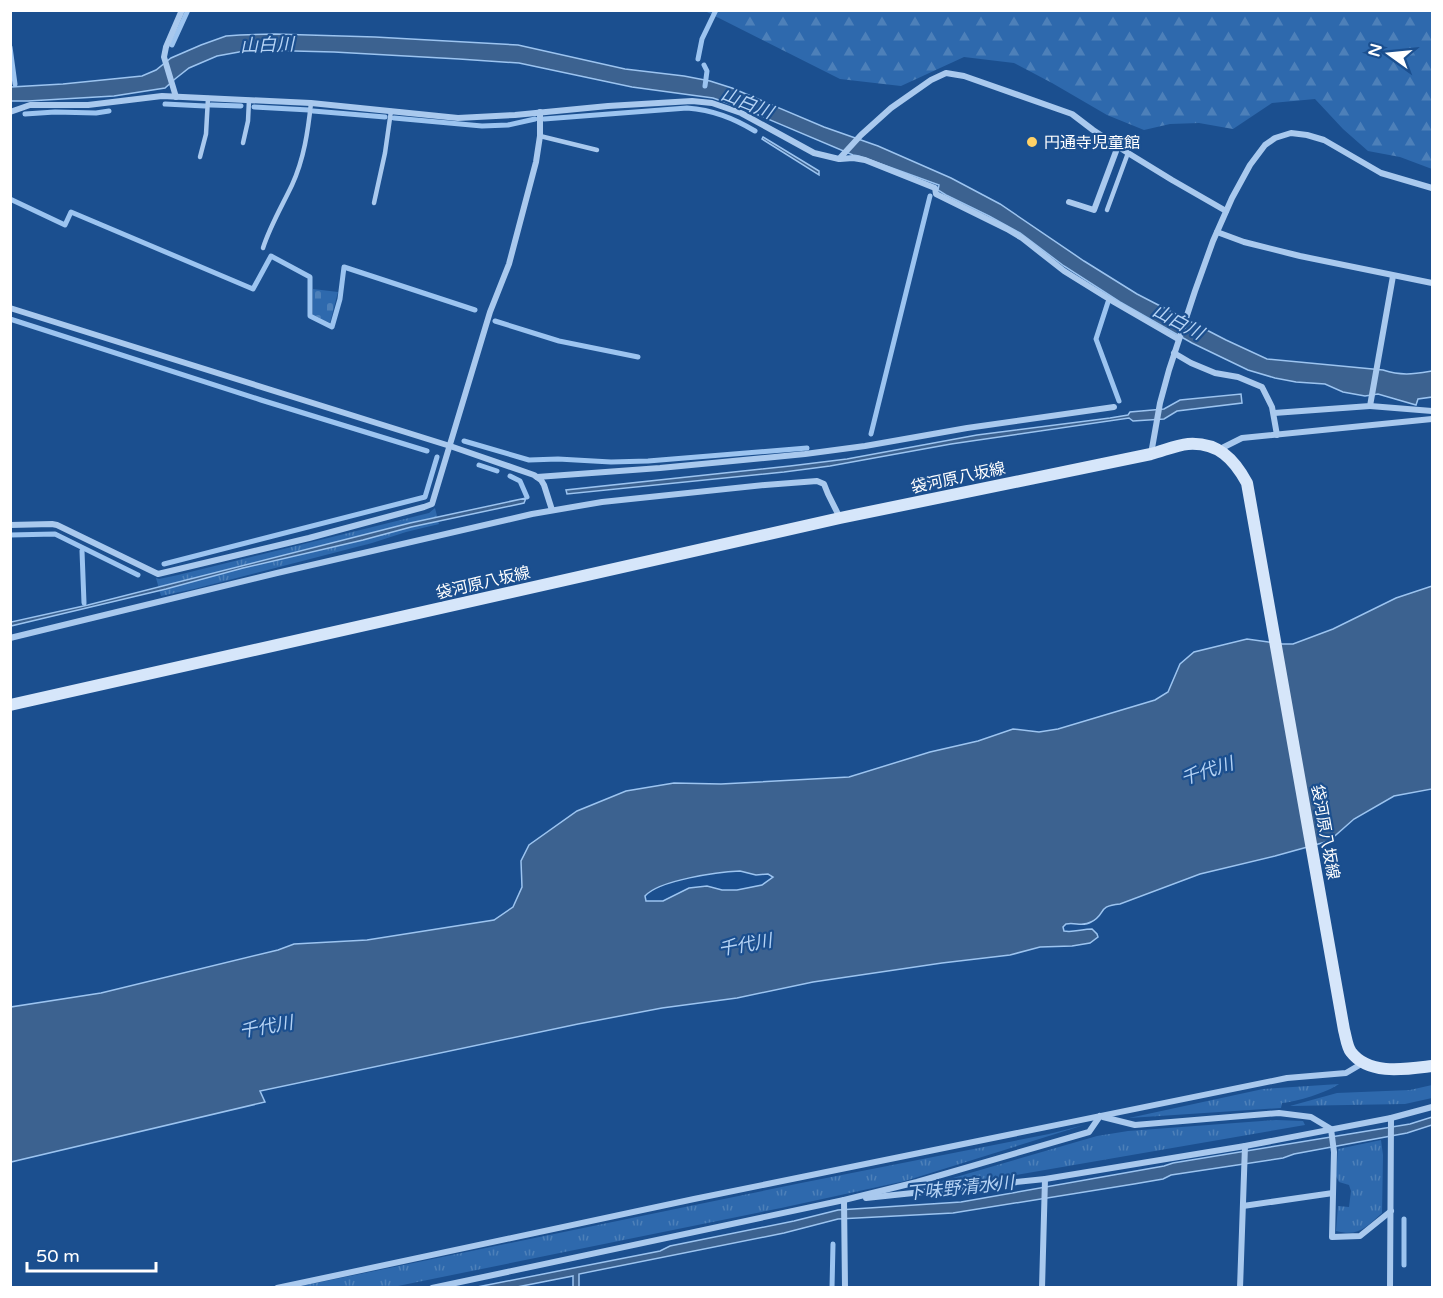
<svg xmlns="http://www.w3.org/2000/svg" width="1443" height="1298" viewBox="0 0 1443 1298" font-family="'Varela Round','Noto Sans JP',sans-serif">
  <style>
    .grass { fill: url(#grass-tufts) }
    .forest { fill: url(#forest-firs) }
    .cemetery { fill: url(#cemetery-stones) }
    .water { fill: #3c6290; stroke: #9cc4f0; stroke-width: 1.5; fill-rule: evenodd }
    .lines { fill: none; stroke-linecap: round; stroke-linejoin: round }
    .stream { stroke: #9cc4f0; stroke-width: 5 }
    .lane { stroke: #a9c9ee; stroke-width: 4.5 }
    .street { stroke: #a9c9ee; stroke-width: 6 }
    .secondary { stroke: #d6e6fa; stroke-width: 12 }
    .poi-dot { fill: #ffd166; stroke: #1b4f8f; stroke-width: 2 }
    .labels { text-anchor: middle; stroke-width: 4.5; stroke-linejoin: round; paint-order: stroke }
    .poi-label { font-size: 16px; fill: #fff; stroke: #1b4f8f; text-anchor: start }
    .street-label { font-size: 16px; fill: #fff; stroke: #1b4f8f }
    .water-label { font-size: 18px; font-style: italic; fill: #b5d3f5; stroke: #1b4f8f }
  </style>
  <defs>
    <pattern id="grass-tufts" width="24" height="20" patternUnits="userSpaceOnUse" patternTransform="scale(1.5)"><rect width="24" height="20" fill="#2e69ad"/><path d="M3 7l-1-3M5 7V3M7 7l1-3M15 17l-1-3M17 17v-4M19 17l1-3" fill="none" stroke="#4d80b9"/></pattern>
    <pattern id="forest-firs" width="22" height="20" patternUnits="userSpaceOnUse" patternTransform="scale(1.5)"><rect width="22" height="20" fill="#2e69ad"/><path d="M5 1l3.5 6h-7zM16 11l3.5 6h-7z" fill="#4d80b9"/></pattern>
    <pattern id="cemetery-stones" width="16" height="16" patternUnits="userSpaceOnUse" patternTransform="scale(1.5)"><rect width="16" height="16" fill="#2e69ad"/><path d="M2 7V4a2 2 0 0 1 4 0v3zM10 15v-3a2 2 0 0 1 4 0v3z" fill="#4d80b9"/></pattern>
  </defs>
  <rect width="100%" height="100%" fill="#1b4f8f"/>
  <g class="grass">
    <path d="M 435,508 L 439,524 L 406,532 L 372,543 L 194,589 L 161,596 L 156,578 L 159,579 L 178,575 L 429,513 Z"/>
    <path d="M 1339,1084 C 1328,1092 1296,1102 1282,1103 L 1281,1108 L 1129,1118 L 1263,1089 Z"/>
    <path d="M 1432,1085 L 1432,1098 L 1405,1104 L 1290,1106 L 1337,1093 L 1410,1090 Z"/>
    <path d="M 1276,1120 L 1303,1121 L 1305,1125 L 958,1185 L 922,1187 L 1097,1136 L 1128,1131 Z"/>
    <path d="M 1084,1125 L 905,1181 L 781,1208 L 393,1287 L 301,1287 L 301,1286 L 360,1274 L 801,1183 L 1049,1134 Z"/>
    <path d="M 1381,1140 L 1383,1155 L 1382,1213 C 1366,1227 1359,1237 1336,1231 L 1338,1206 L 1349,1207 L 1351,1191 L 1349,1185 L 1339,1182 L 1336,1176 L 1338,1149 Z"/>
  </g>
  <path class="forest" d="M 705,11 L 1432,11 L 1432,169 L 1400,157 L 1368,151 L 1343,129 L 1315,99 L 1272,103 L 1233,129 L 1199,123 L 1170,124 L 1144,130 L 1107,115 L 1052,83 L 1014,63 L 964,57 L 901,86 L 840,79 Z"/>
  <path class="cemetery" d="M 313,289 L 338,292 L 330,323 L 313,315 Z"/>
  <g class="water">
    <path d="M 275,34 L 375,37 L 518,45 L 625,69 L 684,76 L 710,81 L 732,88 L 824,127 L 878,146 L 951,178 L 1000,204 L 1084,261 L 1137,294 L 1226,340 L 1267,359 L 1383,370 C 1402,376 1413,374 1432,371 L 1432,397 L 1418,399 L 1416,405 L 1378,394 L 1365,396 L 1343,392 L 1325,384 L 1296,382 L 1275,378 L 1248,370 L 1192,343 L 1120,302 L 1064,266 L 1020,233 L 989,216 L 946,195 L 938,190 L 939,185 L 859,156 L 853,155 L 742,108 L 713,98 L 632,87 L 519,63 L 459,59 L 334,52 L 250,50 L 217,56 L 189,68 L 175,79 L 165,88 L 114,96 L 28,101 L 11,101 L 11,87 L 63,84 L 142,76 L 156,70 L 171,58 L 201,45 L 226,36 L 240,35 Z"/>
    <path d="M 763,137 L 819,171 L 819,175 L 762,139 Z"/>
    <path d="M 1241,394 L 1242,403 L 1177,411 L 1164,419 L 1133,421 L 1129,418 L 951,444 L 830,466 L 784,472 L 567,494 L 566,490 L 790,466 L 847,459 L 977,435 L 1110,418 L 1128,415 L 1130,412 L 1164,409 L 1180,400 Z"/>
    <path d="M 526,498 L 524,503 L 411,527 L 363,540 L 243,568 L 166,589 L 11,626 L 11,622 L 88,605 L 410,523 Z"/>
    <path d="M 1432,586 L 1432,789 L 1394,796 L 1354,819 L 1329,841 L 1275,856 L 1200,874 L 1120,904 C 1096,906 1107,914 1091,922 C 1083,927 1075,922 1066,924 L 1063,927 L 1064,931 C 1073,933 1082,929 1092,929 L 1097,934 L 1098,937 L 1090,943 L 1072,946 L 1040,947 L 1010,955 L 942,963 L 813,982 L 737,998 L 662,1008 L 578,1024 L 260,1091 L 265,1102 L 11,1162 L 11,1007 L 101,993 L 278,950 L 294,944 L 367,940 L 494,920 L 513,907 L 522,887 L 521,861 L 529,845 L 577,811 L 626,791 L 674,783 L 721,784 L 849,777 L 930,752 L 978,741 L 1013,729 L 1039,732 L 1058,729 L 1155,700 L 1168,692 L 1180,664 L 1194,652 L 1247,639 L 1282,644 L 1293,644 L 1333,629 L 1396,598 ZM 740,871 L 756,875 L 768,874 L 773,877 L 762,885 L 737,890 L 722,890 L 707,886 L 689,888 L 663,901 L 646,901 L 645,896 C 659,880 718,872 740,871 Z"/>
    <path d="M 1432,1117 L 1432,1125 L 1407,1133 L 1294,1154 L 1283,1158 L 1171,1175 L 1163,1179 L 1134,1184 L 953,1213 L 838,1219 L 784,1233 L 579,1274 L 579,1287 L 573,1287 L 573,1276 L 517,1287 L 472,1288 L 660,1251 L 670,1246 L 794,1221 L 838,1210 L 961,1202 L 1164,1166 L 1173,1163 L 1410,1124 Z"/>
  </g>
  <g class="lines">
    <g class="stream">
      <path d="M 172,45 L 188,10"/>
      <path d="M 10,47 L 15,84"/>
      <path d="M 698,59 L 702,39 L 716,10"/>
      <path d="M 704,65 L 707,71 L 705,86"/>
      <path d="M 165,104 L 205,106"/>
      <path d="M 211,105 L 241,106"/>
      <path d="M 254,107 L 309,110"/>
      <path d="M 313,111 L 385,117"/>
      <path d="M 25,114 L 55,112 L 96,113 L 109,111"/>
      <path d="M 394,118 L 482,126 L 508,125 L 535,119"/>
      <path d="M 544,119 L 687,108 C 713,110 733,118 755,131"/>
      <path d="M 10,199 L 65,225 L 71,212 L 253,289 L 271,256 L 310,277 L 310,316 L 332,327 L 340,299 L 344,267 L 475,310"/>
      <path d="M 1108,302 L 1096,339 L 1119,401"/>
      <path d="M 10,319 L 261,400 L 427,451"/>
      <path d="M 495,321 L 559,341 L 638,357"/>
      <path d="M 871,434 L 930,196"/>
      <path d="M 464,441 L 529,460 L 558,459 L 611,462 L 648,461 L 807,448"/>
      <path d="M 479,465 L 497,471"/>
      <path d="M 510,476 L 520,481 L 527,497"/>
      <path d="M 10,535 L 55,534 L 138,575"/>
      <path d="M 82,551 L 84,603"/>
      <path d="M 164,564 L 425,497 L 437,457"/>
      <path d="M 1404,1265 L 1404,1219"/>
      <path d="M 832,1288 L 833,1244"/>
    </g>
    <g class="lane">
      <path d="M 540,136 L 597,150"/>
      <path d="M 243,143 L 248,121 L 249,100"/>
      <path d="M 200,157 L 206,134 L 208,98"/>
      <path d="M 374,203 L 385,153 L 391,111"/>
      <path d="M 1107,210 L 1128,153"/>
      <path d="M 263,248 C 270,226 282,206 292,185 C 304,159 308,131 311,103"/>
    </g>
    <g class="street">
      <path d="M 176,97 L 164,57 L 166,47 L 182,10"/>
      <path d="M 10,112 L 30,105 L 88,105 L 162,96 L 311,103 L 458,118 L 515,115 L 608,106 L 692,101 L 712,103 L 741,113 L 814,153 L 839,159 L 861,135 L 891,108 L 931,80 L 946,73 L 964,76 L 1072,114 L 1093,130 L 1128,153 L 1172,180 L 1226,211"/>
      <path d="M 840,159 L 853,158 L 865,160 L 935,188 L 936,194 L 1007,229 L 1022,238 L 1064,271 L 1114,302 L 1178,339"/>
      <path d="M 1069,202 L 1094,210 L 1118,146"/>
      <path d="M 1217,232 L 1244,242 L 1300,256 L 1432,283"/>
      <path d="M 10,308 L 450,446 L 534,475 L 541,480 L 544,485 L 552,510"/>
      <path d="M 1174,353 L 1191,363 L 1215,373 L 1238,377 L 1262,387 L 1272,407 L 1277,435"/>
      <path d="M 1370,406 L 1432,411"/>
      <path d="M 1274,413 L 1370,406 L 1393,276"/>
      <path d="M 1220,449 L 1242,438 L 1432,419"/>
      <path d="M 1151,454 L 1160,403 L 1169,370 L 1195,291 L 1213,241 L 1232,198 L 1250,165 L 1265,145 L 1275,138 L 1291,133 L 1307,135 L 1324,140 L 1381,173 L 1432,188"/>
      <path d="M 537,477 L 660,468 L 805,454 L 865,446 L 967,428 L 1114,407"/>
      <path d="M 10,525 L 52,524 L 57,525 L 158,574 L 309,538 L 424,507 L 432,504 L 490,312 L 509,264 L 536,162 L 540,136 L 540,112"/>
      <path d="M 10,638 L 277,573 L 532,514 L 602,502 L 765,485 L 817,481 L 824,484 L 828,494 L 840,518"/>
      <path d="M 1103,1117 L 1135,1125 L 1279,1113 L 1311,1117 L 1331,1129 L 1334,1152 L 1332,1237 L 1360,1236 L 1391,1211"/>
      <path d="M 866,1198 L 1045,1179 L 1245,1146 L 1391,1118 L 1432,1107"/>
      <path d="M 844,1200 L 845,1288"/>
      <path d="M 1243,1206 L 1333,1193"/>
      <path d="M 277,1288 L 694,1199 L 1287,1078 L 1346,1073 L 1363,1063"/>
      <path d="M 432,1288 L 844,1200 L 917,1182 L 1089,1132 L 1100,1116"/>
      <path d="M 1042,1288 L 1045,1179"/>
      <path d="M 1240,1288 L 1245,1146"/>
      <path d="M 1390,1288 L 1391,1118"/>
    </g>
    <path class="secondary" d="M 10,705 L 840,518 L 1151,454 C 1163,451 1176,445 1188,444 C 1218,442 1234,459 1247,483 L 1344,1030 C 1346,1037 1347,1047 1351,1052 C 1369,1076 1407,1069 1432,1066"/>
  </g>
  <circle class="poi-dot" cx="1032" cy="142" r="6"/>
  <g class="labels">
    <g class="poi-label">
      <text x="1044" y="148">円通寺児童館</text>
    </g>
    <g class="street-label">
      <text transform="translate(958 477) rotate(-12)" y="6">袋河原八坂線</text>
      <text transform="translate(483 582) rotate(-13)" y="6">袋河原八坂線</text>
      <text transform="translate(1326 832) rotate(80)" y="6">袋河原八坂線</text>
    </g>
    <g class="water-label">
      <text transform="translate(267 45) rotate(-2)" y="6">山白川</text>
      <text transform="translate(747 103) rotate(22)" y="6">山白川</text>
      <text transform="translate(1178 322) rotate(28)" y="6">山白川</text>
      <text transform="translate(1207 771) rotate(-18)" y="6">千代川</text>
      <text transform="translate(745 945) rotate(-10)" y="6">千代川</text>
      <text transform="translate(266 1027) rotate(-10)" y="6">千代川</text>
      <text transform="translate(960 1188) rotate(-6)" y="6">下味野清水川</text>
    </g>
  </g>
  <rect width="1443" height="1298" fill="none" stroke="#ffffff" stroke-width="24"/>
  <g transform="translate(1389 54) rotate(285)" stroke="#1b4f8f" stroke-width="4.5" paint-order="stroke">
  <path d="M0-4.5L10 22L0 15L-10 22Z" fill="#ffffff"/>
  <text y="-9" font-size="16" font-weight="bold" text-anchor="middle" fill="#ffffff">N</text>
  </g>
  <path d="M27 1262v9h129v-9" fill="none" stroke="#ffffff" stroke-width="3"/>
  <text x="36" y="1262" font-size="18" fill="#ffffff" stroke="#1b4f8f" stroke-width="4.5" paint-order="stroke">50 m</text>
</svg>
